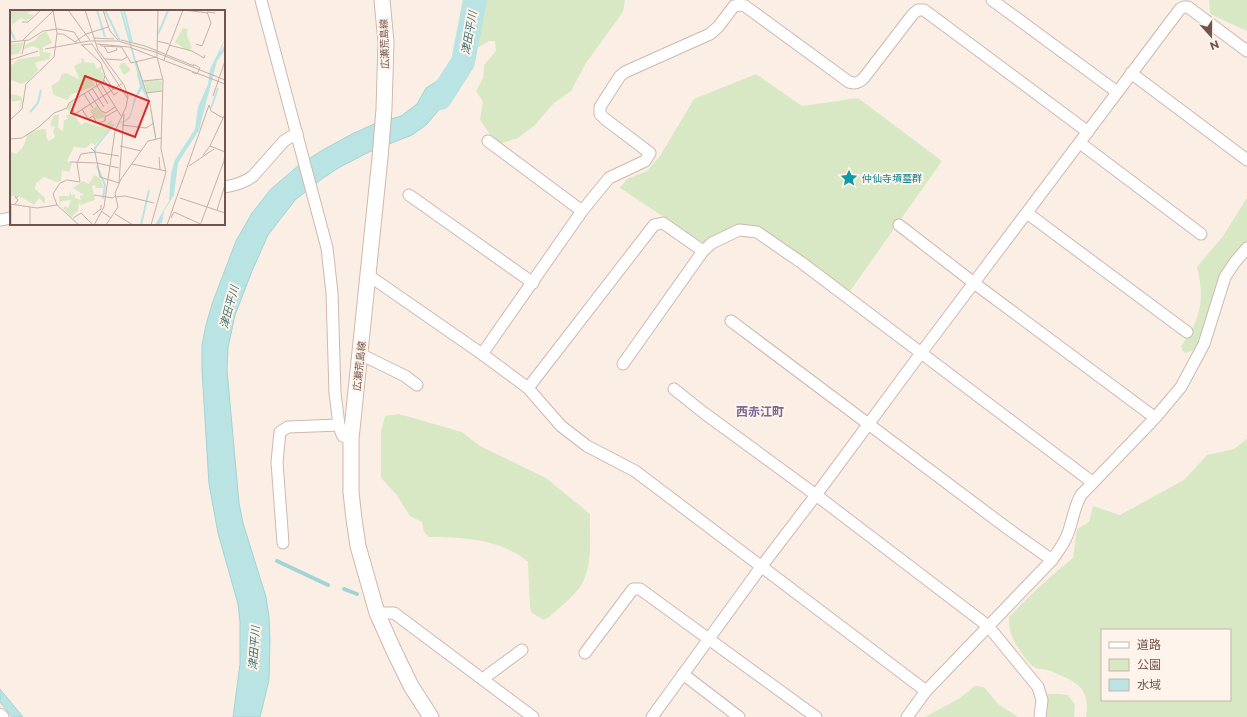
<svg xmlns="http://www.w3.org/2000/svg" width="1247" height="717" viewBox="0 0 1247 717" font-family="Montserrat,'Noto Sans JP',sans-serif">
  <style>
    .green { fill: #d8e8c4; fill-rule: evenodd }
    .water { fill: #bae3e3; stroke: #a1d4d4 }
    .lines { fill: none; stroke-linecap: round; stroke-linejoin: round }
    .stream { stroke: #a1d4d4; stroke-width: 4 }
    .river { stroke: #bae3e3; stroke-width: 24 }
    .street-casing { stroke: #ceb8af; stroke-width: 13 }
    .secondary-casing { stroke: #d1b7ac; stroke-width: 17 }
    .street { stroke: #fff; stroke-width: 11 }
    .secondary { stroke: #fff; stroke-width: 15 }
    .labels { text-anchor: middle; stroke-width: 4; stroke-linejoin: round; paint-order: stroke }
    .street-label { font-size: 10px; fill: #72544c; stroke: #fef4eb }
    .culture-label { font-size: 10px; fill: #0d838f; stroke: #fef4eb; text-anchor: start }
    .water-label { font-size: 11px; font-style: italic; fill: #407677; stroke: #fef4eb }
    .quarter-label { font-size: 12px; font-weight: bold; fill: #7f6795; stroke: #fef4eb }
    .inset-river { fill: none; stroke: #bae3e3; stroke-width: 2 }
    .inset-road { fill: none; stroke: #c4b1a8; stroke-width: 1 }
    .view { fill: #d62828; fill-opacity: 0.15; stroke: #d62828; stroke-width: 2 }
    .inset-edge { fill: none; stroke: #72544c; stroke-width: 2 }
  </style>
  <rect width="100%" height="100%" fill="#fbefe5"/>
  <g class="green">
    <path d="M 483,0 L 625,0 L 623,12 L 586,63 L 571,91 L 554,103 L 534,126 L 518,138 L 499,144 L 489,133 L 480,120 L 483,102 L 476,91 L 483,78 L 484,65 L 496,51 L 495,41 L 489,41 L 479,47 L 473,46 L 475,22 Z"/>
    <path d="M 1209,0 L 1247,0 L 1247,31 L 1210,14 Z"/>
    <path d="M 756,74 L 802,106 L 858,98 L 942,161 L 848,294 L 737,226 L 703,243 L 620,188 L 627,179 L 647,171 L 660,156 L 694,99 Z"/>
    <path d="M 1247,198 L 1247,241 L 1232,256 L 1220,277 L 1200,341 L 1192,351 L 1185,353 L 1182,350 L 1181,346 C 1201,319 1205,299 1197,267 L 1223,236 Z"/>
    <path d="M 399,414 L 462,432 L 480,446 L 546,478 L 590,514 C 589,537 594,566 580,587 C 572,598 559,608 549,617 L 544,620 L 532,613 L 530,608 L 528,562 C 501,539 463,537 429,537 L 424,532 L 422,522 L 410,516 L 396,494 L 381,478 L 381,431 L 385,416 Z"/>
    <path d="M 1247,439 L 1247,717 L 1086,717 C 1091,687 1076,682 1051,671 C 1046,669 1041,670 1036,668 C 1027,664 1011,639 1010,630 C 1009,626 1009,621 1009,617 C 1029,596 1050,576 1073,558 L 1077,529 L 1089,522 L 1093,506 L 1120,515 L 1184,480 L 1207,455 L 1234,449 ZM 1102,630 L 1230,630 L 1230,700 L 1102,700 Z"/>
    <path d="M 975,686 L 984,687 L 998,704 L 1018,717 L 925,717 L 960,698 Z"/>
    <path d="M 1048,694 L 1058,694 L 1068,695 L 1075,705 L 1074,717 L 1047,717 L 1046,704 Z"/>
  </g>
  <g class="water">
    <path d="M 459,67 L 457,86 L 438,111 L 426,125 L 412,135 L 369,152 L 340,167 L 323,178 L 295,200 L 268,235 L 252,271 L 235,315 L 228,348 L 227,370 L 239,503 L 243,523 L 266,597 L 269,617 L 270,640 L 269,680 L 260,717 L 233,717 L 240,664 L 240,622 L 238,604 L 218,533 L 209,484 L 202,371 L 202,345 L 206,325 L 212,304 L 236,241 L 252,213 L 271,189 L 298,166 L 321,151 L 352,134 L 374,124 L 401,116 L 417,104 L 426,88 Z"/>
    <path d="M 0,689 L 23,717 L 12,717 L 0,702 Z"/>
  </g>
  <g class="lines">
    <g class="stream">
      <path d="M 277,561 L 328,585"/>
      <path d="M 344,589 L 357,594"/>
    </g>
    <path class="river" d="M 440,98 L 463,62 L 475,0"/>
    <g class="street-casing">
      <g id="street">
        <path d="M 261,0 L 327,248 L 332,293 L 335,393 L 339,425 L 341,432 L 343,436 L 351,439"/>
        <path d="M 992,0 L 1117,92"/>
        <path d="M 1131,73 L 1247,160"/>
        <path d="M 488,141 L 582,211"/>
        <path d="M 1080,143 L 1201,234"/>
        <path d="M 224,187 C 235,185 244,183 253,176 L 284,141 L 297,133"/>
        <path d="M 409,195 L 533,283"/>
        <path d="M 1027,213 L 1187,332"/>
        <path d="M 0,220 L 11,218"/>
        <path d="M 899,225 L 974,283 L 1150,414"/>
        <path d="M 368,275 L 482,354 L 528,388 L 561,426 L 587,446 L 635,471 L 926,691"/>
        <path d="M 731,321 L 1007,528 L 1052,560"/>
        <path d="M 360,354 L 405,376 L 417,385"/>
        <path d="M 482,354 L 582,211 L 609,178 L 645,161 L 650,153 L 605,119 L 600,114 L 600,107 L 620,76 L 625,72 L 710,34 L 718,27 L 734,6 L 740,5 L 745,6 L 849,82 C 855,84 858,83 863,79 L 913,14 L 918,10 L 924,10 L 1088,132"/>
        <path d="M 623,364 L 703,251"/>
        <path d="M 528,388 L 654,225 L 663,223 L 703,251 L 712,243 L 739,230 L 757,232 L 802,263 L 1092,482"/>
        <path d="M 674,389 L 704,413 L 816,495 L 988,626 L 1038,687 L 1042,700 L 1040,717"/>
        <path d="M 283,543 L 277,462 L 280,432 L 288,427 L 339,425"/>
        <path d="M 377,613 L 394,613 L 533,717"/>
        <path d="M 585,653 L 633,589 L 640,589 L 816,717"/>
        <path d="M 683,674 L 739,717"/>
        <path d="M 484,680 L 488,675 L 522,650"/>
        <path d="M 0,714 L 3,717"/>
        <path d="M 652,717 L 761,567 L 816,495 L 921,353 L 1180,9 L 1184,7 L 1188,7 L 1247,51"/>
        <path d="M 907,717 L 926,691 L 1052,560 C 1058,551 1065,543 1068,533 C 1073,520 1074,507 1081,495 L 1155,418 L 1181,387 L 1204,344 L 1225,277 L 1235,262 L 1247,248"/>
      </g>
    </g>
    <g class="secondary-casing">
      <path id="secondary" d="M 382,0 L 386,42 L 384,109 L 380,158 L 351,439 L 351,492 L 354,519 L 358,546 L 377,613 L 394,651 L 411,686 L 431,717"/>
    </g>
    <use href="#street" class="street"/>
    <use href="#secondary" class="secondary"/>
  </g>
  <defs>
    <g id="sight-bare" transform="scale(1.38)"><path d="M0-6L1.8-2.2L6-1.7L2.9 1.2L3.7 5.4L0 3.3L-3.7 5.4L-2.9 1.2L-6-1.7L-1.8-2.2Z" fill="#0f9aa8" stroke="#fef4eb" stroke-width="2.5" paint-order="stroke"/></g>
  </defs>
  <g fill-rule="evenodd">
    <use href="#sight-bare" x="849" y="178"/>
  </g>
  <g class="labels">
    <g class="street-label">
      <text transform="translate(384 44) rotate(-92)" y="4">広瀬荒島線</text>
      <text transform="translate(359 366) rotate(-84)" y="4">広瀬荒島線</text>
    </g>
    <g class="culture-label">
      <text x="862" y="182">仲仙寺墳墓群</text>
    </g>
    <g class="water-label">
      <text transform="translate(469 33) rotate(-80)" y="4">津田平川</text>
      <text transform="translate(229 307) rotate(-75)" y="4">津田平川</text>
      <text transform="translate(254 648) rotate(-86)" y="4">津田平川</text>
    </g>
    <g class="quarter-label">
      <text x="760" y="416">西赤江町</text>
    </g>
  </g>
  <g transform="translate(10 10)">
    <rect width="215" height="215" fill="#fbefe5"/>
    <path d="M 0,0 L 22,0 L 17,4 L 24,5 L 17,11 L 11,8 L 2,15 ZM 173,18 L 178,19 L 177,25 L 182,38 L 178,41 L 165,32 ZM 36,21 L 42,33 L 33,37 L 33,42 L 41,43 L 39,49 L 25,53 L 28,60 L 18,71 L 12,74 L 0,70 L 0,76 L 0,56 L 9,49 L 30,46 L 29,39 L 23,36 L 14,39 L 15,35 L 26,30 L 29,25 ZM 14,32 L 9,44 L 0,45 L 0,34 ZM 71,48 L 74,49 L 74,52 L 84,53 L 87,59 L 92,56 L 91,61 L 94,65 L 92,73 L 84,71 L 86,66 L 83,70 L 85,76 L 62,84 L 57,90 L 44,85 L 41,76 L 49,71 L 52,64 L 56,63 L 69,69 L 64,56 L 72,52 ZM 111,53 L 115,53 L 121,60 L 114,65 L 109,57 ZM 148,70 L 152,72 L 151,81 L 137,83 L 134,71 ZM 0,84 L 10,86 L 13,90 L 9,101 L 11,90 L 2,92 ZM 71,86 L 60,98 L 71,115 L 75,112 L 91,117 L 102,110 L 101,117 L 85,135 L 81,133 L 76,138 L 64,137 L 57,151 L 62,153 L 59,162 L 52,160 L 51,171 L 46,172 L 34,167 L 26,173 L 25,179 L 35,188 L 35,194 L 29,188 L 24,195 L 11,187 L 0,186 L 0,142 L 6,144 L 13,137 L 18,124 L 26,120 L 36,119 L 37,129 L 39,131 L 45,127 L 43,121 L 45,117 L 40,115 L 44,105 L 49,105 L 48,117 L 53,122 L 54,110 L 58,109 L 56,106 L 61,103 L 57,99 L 59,94 ZM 87,96 L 90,101 L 97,106 L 88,109 L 83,106 L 80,101 ZM 84,165 L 90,168 L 94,178 L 86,178 L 85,175 L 82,176 L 85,190 L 71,195 L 69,193 L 68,201 L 61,207 L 53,198 L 55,196 L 58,198 L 61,190 L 51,191 L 50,197 L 49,186 L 59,186 L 61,180 L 61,185 L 65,184 L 65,188 L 71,190 L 70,186 L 74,185 L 63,178 L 73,171 L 79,174 Z" fill="#d8e8c4"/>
    <path d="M 215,29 L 210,42 L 215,35 L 215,40 L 207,51 L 189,120 L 168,153 L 164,185 L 154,201 L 152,213 L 145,215 L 159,191 L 161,164 L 165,150 L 185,119 L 188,97 L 198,74 L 200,59 ZM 130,62 L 139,94 L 145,121 L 145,129 L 139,93 L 132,79 L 126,89 L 120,108 L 115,112 L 103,115 L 114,111 L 120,105 L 124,89 L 130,76 L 127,64 Z" fill="#bae3e3"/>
    <path class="inset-river" d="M 87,0 L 95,27M 95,0 L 110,31M 111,0 L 129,65M 114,0 L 122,32M 0,19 L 5,30M 148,24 L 158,1M 28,93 L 31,80M 201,98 L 208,78M 20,102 L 28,93M 85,143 L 85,138 L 104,114M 87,156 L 95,175 L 93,189M 131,215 L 139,180"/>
    <path class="inset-road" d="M 58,0 L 80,30M 75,0 L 88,40 L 114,75 L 118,86 L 116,97 L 105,121 L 94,197 L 84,215M 93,0 L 100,21 L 108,30M 174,0 L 198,3M 12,12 L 18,12 L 31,0M 47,24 L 53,24 L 67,33M 84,28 L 104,29M 13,30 L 43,1M 111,30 L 135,36 L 184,56M 147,31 L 159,34M 0,32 L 19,30 L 33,21 L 48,19 L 64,22 L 71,33M 65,32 L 76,24 L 98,17M 87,34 L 119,37 L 215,74M 90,34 L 91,36 L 112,37M 186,34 L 192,36 L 201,13 L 197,2 L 205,3M 71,35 L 82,34 L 118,89M 159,35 L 182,41 L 194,48 L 195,45M 94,36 L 98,43 L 107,40 L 106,38M 111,36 L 121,53 L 146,47M 35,39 L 79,31 L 108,31 L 145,42 L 215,70M 12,44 L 15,31M 95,49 L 112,50 L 117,47M 0,50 L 28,41M 154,50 L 173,0M 126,51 L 140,94 L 146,129M 182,62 L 187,64 L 190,58 L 183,54M 95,66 L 103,79M 86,70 L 87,76 L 98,94M 94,70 L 104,85 L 108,82M 133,71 L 153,69M 91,74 L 111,106M 82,78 L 94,97M 78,81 L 91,101 L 96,103 L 105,97M 136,83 L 152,81M 74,84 L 83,98M 203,86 L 215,51M 61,98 L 65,104 L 113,73M 72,99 L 78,109 L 83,106 L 87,113 L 95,111 L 95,107 L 107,100M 0,110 L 12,99 L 16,74 L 44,47 L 47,23 L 43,0M 112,115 L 136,118 L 144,113M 0,129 L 12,128 L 29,117 L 44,103 L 57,98 L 59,93 L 93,72 L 95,66 L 91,53 L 72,35M 110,136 L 131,141M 200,136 L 215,104M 81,138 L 85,142 L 90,167 L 109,173M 193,145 L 200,136 L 215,142M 149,147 L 150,160M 60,152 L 87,153 L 109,158M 122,154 L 156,161M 179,156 L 204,139M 109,172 L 114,104M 84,185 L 103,188 L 105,186M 106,187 L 115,186 L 144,193M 170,188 L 215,203M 0,194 L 27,198 L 47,195 L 69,215M 1,194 L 1,215M 5,194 L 8,190 L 5,187 L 8,187M 47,195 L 43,184 L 50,173 L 57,170 L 70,172 L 67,153 L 71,144 L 85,142 L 109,146M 20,197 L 20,215M 207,200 L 215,175M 91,201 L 101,208M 105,204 L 123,215M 83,205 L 91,199 L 91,195M 63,208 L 71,203 L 83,215M 161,208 L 164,202 L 193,215M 191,213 L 214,151 L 215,141M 96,215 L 108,197 L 105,183 L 111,169 L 138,131 L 151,128M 141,215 L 156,162 L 151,139 L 153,70 L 147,47 L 148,0M 157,215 L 199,95 L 201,101 L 213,108"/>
    <path class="view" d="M 75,66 L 139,91 L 125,127 L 61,103 Z"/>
    <rect width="215" height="215" class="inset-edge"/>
  </g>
  <rect x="1101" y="629" width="130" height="72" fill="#fef4eb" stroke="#c6b4ab"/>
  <rect x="1109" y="642" width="20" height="6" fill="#ffffff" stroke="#c6b4ab"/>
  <text x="1137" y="649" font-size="12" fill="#72544c">道路</text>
  <rect x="1109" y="659" width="20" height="12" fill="#d8e8c4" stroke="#c6b4ab"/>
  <text x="1137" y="669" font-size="12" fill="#72544c">公園</text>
  <rect x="1109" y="679" width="20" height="12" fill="#bae3e3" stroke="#c6b4ab"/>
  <text x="1137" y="689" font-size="12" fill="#72544c">水域</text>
  <g transform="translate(1211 36) rotate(159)" stroke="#fef4eb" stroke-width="3" paint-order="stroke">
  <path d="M0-3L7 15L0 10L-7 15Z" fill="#72544c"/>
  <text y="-6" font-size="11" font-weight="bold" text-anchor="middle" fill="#72544c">N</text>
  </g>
</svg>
